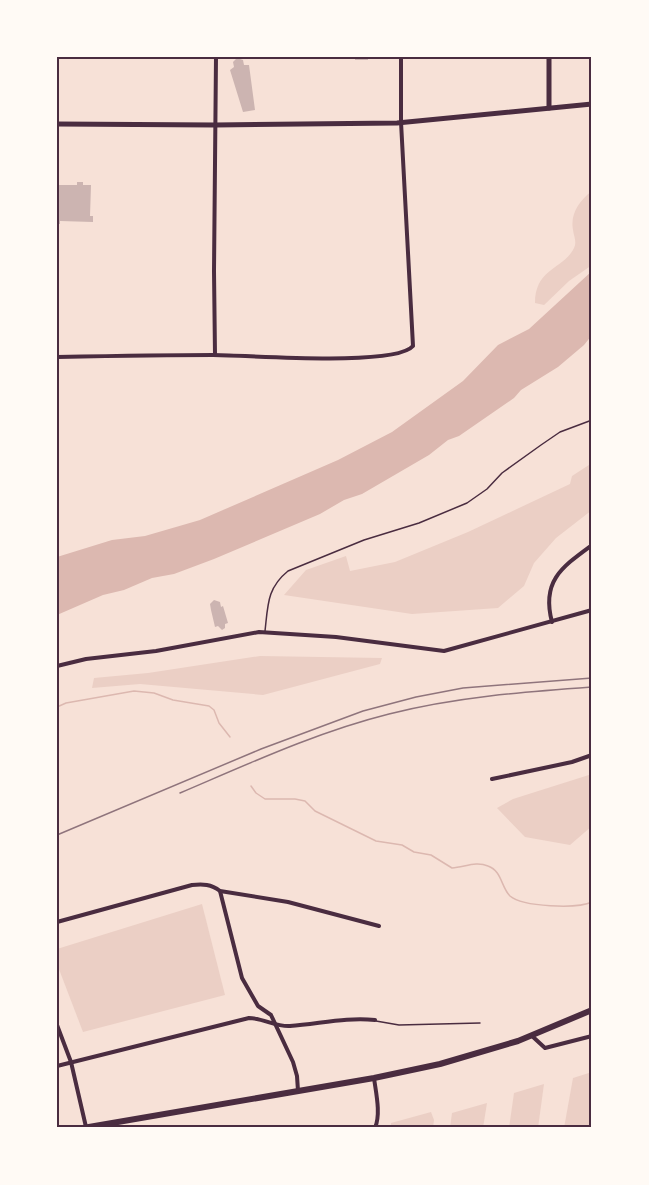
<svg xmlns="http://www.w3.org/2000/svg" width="649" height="1185" viewBox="0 0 649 1185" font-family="'PT Sans Narrow',sans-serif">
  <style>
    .green { fill: #ebcfc5 }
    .water { fill: #dcb8b0 }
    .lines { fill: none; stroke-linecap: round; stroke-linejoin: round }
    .stream { stroke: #dcb8b0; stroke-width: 1.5 }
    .building { fill: #ccb4b1 }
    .service { stroke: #4a2c40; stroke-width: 1.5 }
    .minor { stroke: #4a2c40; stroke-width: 4 }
    .secondary { stroke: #4a2c40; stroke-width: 5 }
    .primary { stroke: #4a2c40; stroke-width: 6 }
    .rail { stroke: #8f747c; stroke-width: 1.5 }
    .neatline { fill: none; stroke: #4a2c40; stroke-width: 2 }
  </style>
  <rect width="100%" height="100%" fill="#f7e1d7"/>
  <g class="green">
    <path d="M 592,191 L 592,265 L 569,281 L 544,305 L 535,303 C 535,268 564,269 574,248 C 577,242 574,237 573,230 C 570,214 579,201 592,191 Z"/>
    <path d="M 592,463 L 592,510 L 556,538 L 534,563 L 524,586 L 498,608 L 412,614 L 284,595 L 306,570 L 346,556 L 350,571 L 395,562 L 468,532 L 570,484 L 572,476 Z"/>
    <path d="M 260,656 L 382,658 L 380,664 L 263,695 L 140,684 L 92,688 L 94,678 L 148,673 Z"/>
    <path d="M 592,774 L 592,826 L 570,845 L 525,837 L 497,808 L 513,799 Z"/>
    <path d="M 202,904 L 225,995 L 83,1032 L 57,964 L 57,949 Z"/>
    <path d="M 592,1072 L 592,1128 L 564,1128 L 573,1078 Z"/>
    <path d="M 544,1084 L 538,1128 L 509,1128 L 514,1093 Z"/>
    <path d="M 487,1103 L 483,1128 L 450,1128 L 452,1113 Z"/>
    <path d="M 431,1112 L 434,1120 L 433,1128 L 391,1128 L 391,1123 Z"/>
  </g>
  <path class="water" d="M 592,271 L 592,335 L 584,345 L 558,367 L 521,390 L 514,398 L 459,436 L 448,440 L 429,455 L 362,494 L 344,500 L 320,514 L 214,559 L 174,574 L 152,578 L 124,590 L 103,595 L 57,615 L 57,557 L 112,540 L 145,536 L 200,520 L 338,460 L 392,432 L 463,381 L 498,345 L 529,329 Z"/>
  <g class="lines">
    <g class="stream">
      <path d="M 57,707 L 66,703 L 134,691 L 154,693 L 173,700 L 209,706 L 214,710 L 219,723 L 230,737"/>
      <path d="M 251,786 L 256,793 L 265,799 L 295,799 L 305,801 L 315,811 L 376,841 L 402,845 L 414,852 L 431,855 L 452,868 C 465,867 476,861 488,866 C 502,871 501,887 510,896 C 523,907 577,909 592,902"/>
    </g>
  </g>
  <g class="building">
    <rect x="355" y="57" width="13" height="3"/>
    <path d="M 237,58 L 243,60 L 244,65 L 249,65 L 255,110 L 243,112 L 230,70 L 234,67 L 233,62 Z"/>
    <path d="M 77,182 L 83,182 L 83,185 L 91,185 L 90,216 L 93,216 L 93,222 L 60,221 L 60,224 L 57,224 L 57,185 L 77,185 Z"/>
    <path d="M 214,600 L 220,602 L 221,607 L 223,606 L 228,623 L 225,624 L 225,628 L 222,630 L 218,626 L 215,627 L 211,610 L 210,604 Z"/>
  </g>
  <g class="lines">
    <g class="service">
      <path d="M 265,631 C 268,605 267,588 288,571 L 364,540 L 419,523 L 467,503 L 487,489 L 502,473 L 541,445 L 560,432 L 592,420"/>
      <path d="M 376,1021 L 399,1025 L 480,1023"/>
    </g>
    <g class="minor">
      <path d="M 215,355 L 214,271 L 216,57"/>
      <path d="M 57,357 C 109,356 161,355 213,355 C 246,355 395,367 413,346 L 401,122 L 401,57"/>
      <path d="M 552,622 C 541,581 562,567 592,545"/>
      <path d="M 57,666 L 86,659 L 156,651 L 259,632 L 336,637 L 444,651 L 592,610"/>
      <path d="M 492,779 L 572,762 L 592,755"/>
      <path d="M 220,891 L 242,978 L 258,1006 L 271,1015 L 293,1062 L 297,1076 L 298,1091"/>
      <path d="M 57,922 L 192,885 C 203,884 211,884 220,891 L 288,902 L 379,926"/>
      <path d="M 57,1025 L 71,1062 L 86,1127"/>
      <path d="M 532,1036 L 545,1048 L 592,1036"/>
      <path d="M 57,1066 L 249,1018 C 263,1018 276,1027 290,1026 C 319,1024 346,1017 375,1020"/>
      <path d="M 374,1078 C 376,1093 381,1114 375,1128"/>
    </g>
    <g class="secondary">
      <path d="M 549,57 L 549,108"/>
      <path d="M 57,124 L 215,125 L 397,123 L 592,104"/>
    </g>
    <path class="primary" d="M 83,1128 L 374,1078 L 440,1064 L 518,1041 L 592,1010"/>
    <g class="rail">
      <path d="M 180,793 C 248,764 317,732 389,714 C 456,697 523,692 592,687"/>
      <path d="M 57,835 L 261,749 L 363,711 L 416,697 L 463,688 L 592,678"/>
    </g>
  </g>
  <rect width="649" height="1185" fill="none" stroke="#fffaf5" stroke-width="117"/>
  <rect x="58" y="58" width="532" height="1068" class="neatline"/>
</svg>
